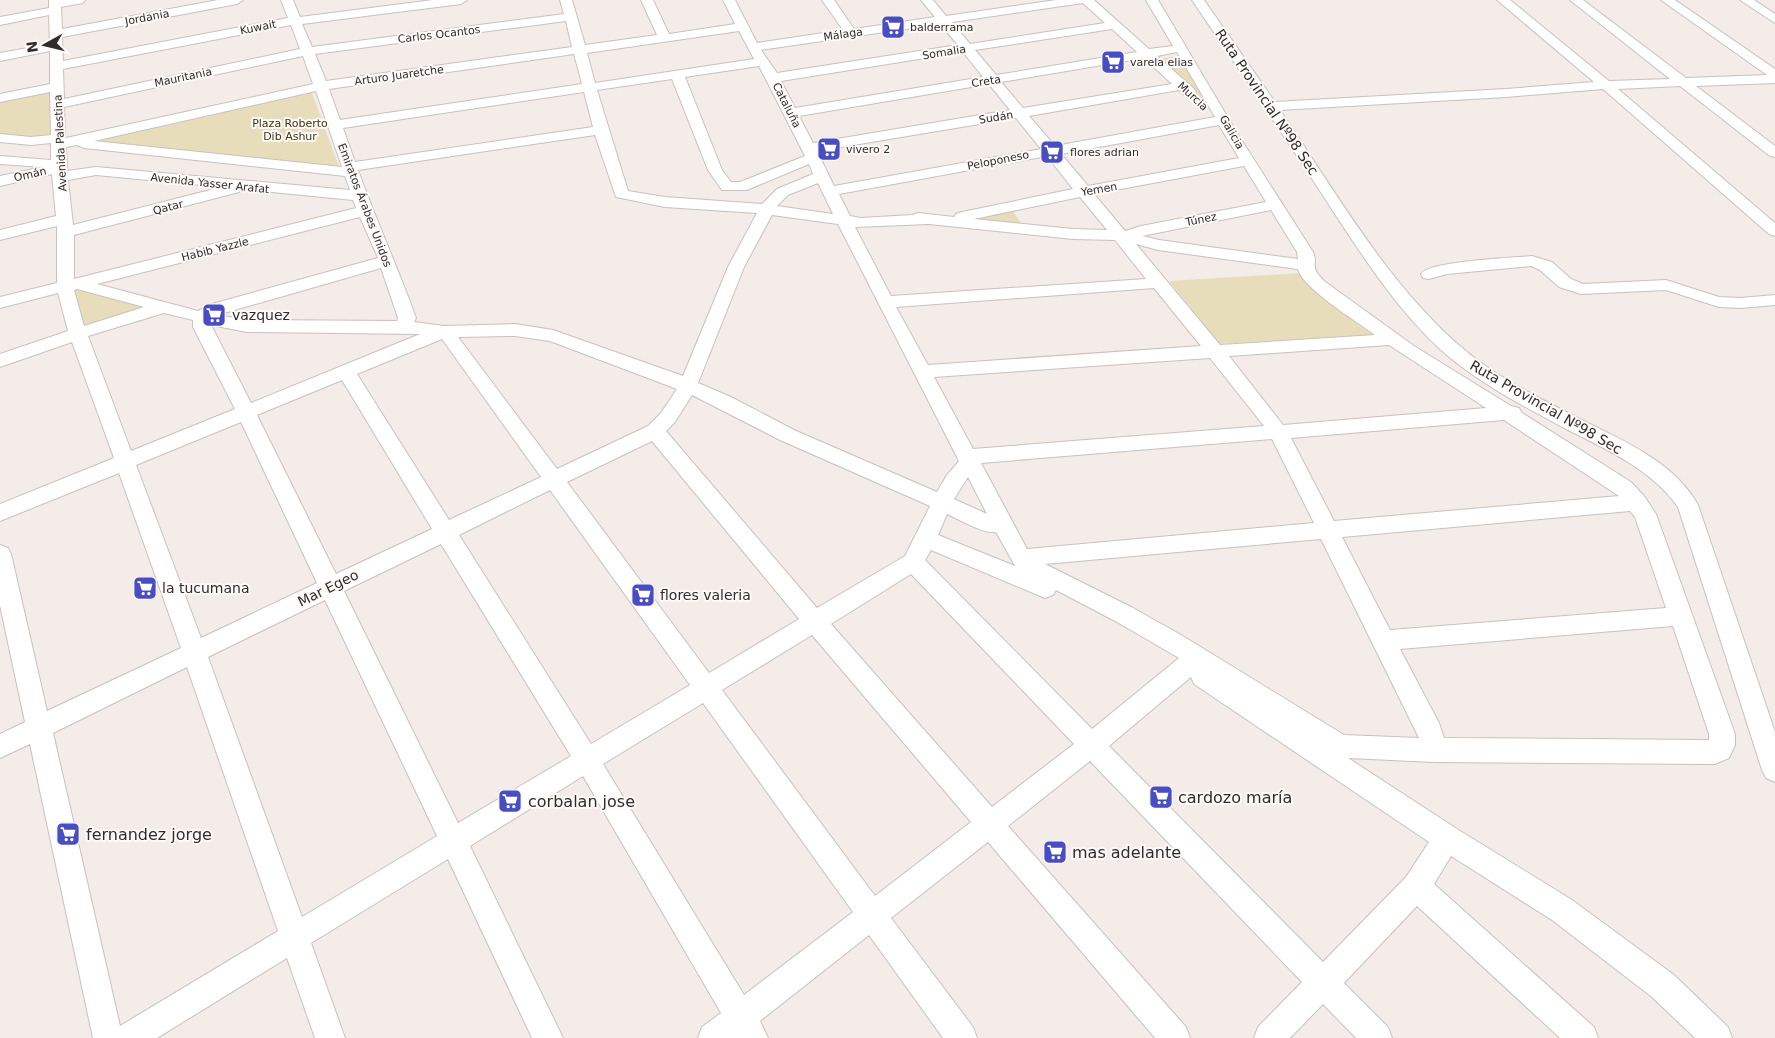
<svg xmlns="http://www.w3.org/2000/svg" width="1775" height="1038" viewBox="0 0 1775 1038" font-family="'DejaVu Sans',sans-serif">
  <style>
    .green { fill: #e8ddbb }
    .lines { fill: none; stroke-linecap: round; stroke-linejoin: round }
    .minor-casing { stroke: #c8c1be; stroke-width: 2 }
    .minor { fill: #fff; fill-rule: evenodd }
    .labels { text-anchor: middle; stroke-width: 4; stroke-linejoin: round; paint-order: stroke }
    .far-street-label { font-size: 11px; fill: #2f2c2b; stroke: #fefaf8 }
    .far-poi-label { font-size: 11px; fill: #2f2c2b; stroke: #fefaf8; text-anchor: start }
    .far-park-label { font-size: 11px; fill: #3f340e; stroke: #fefaf8 }
    .street-label { font-size: 14px; fill: #2f2c2b; stroke: #fefaf8 }
    .poi-label { font-size: 14px; fill: #2f2c2b; stroke: #fefaf8; text-anchor: start }
    .near-poi-label { font-size: 16px; fill: #2f2c2b; stroke: #fefaf8; text-anchor: start }
  </style>
  <rect width="100%" height="100%" fill="#f3ece9"/>
  <g class="green">
    <path d="M 1179,56 L 1207,101 L 1203,102 L 1157,59 Z"/>
    <path d="M 52,90 L 58,138 L 0,137 L 0,100 Z"/>
    <path d="M 311,90 L 339,167 L 207,155 L 84,141 Z"/>
    <path d="M 1012,210 L 1023,226 L 974,220 L 970,217 Z"/>
    <path d="M 1302,273 L 1324,299 L 1379,335 L 1220,344 L 1169,281 Z"/>
    <path d="M 66,286 L 162,307 L 79,332 Z"/>
  </g>
  <g class="lines">
    <g class="minor-casing">
      <g id="minor">
        <path d="M 49,0 L 85,0 L 83,3 L 61,7 L 62,29 L 218,0 L 243,0 L 237,4 L 62,37 L 63,61 L 288,18 L 281,0 L 293,0 L 300,17 L 433,0 L 467,0 L 461,4 L 302,24 L 312,47 L 564,14 L 560,0 L 572,0 L 585,45 L 657,35 L 641,0 L 653,0 L 669,34 L 735,24 L 723,0 L 735,0 L 757,43 L 843,30 L 822,0 L 834,0 L 854,29 L 935,17 L 921,0 L 933,0 L 946,16 L 1056,0 L 1094,0 L 1149,49 L 1173,46 L 1146,0 L 1158,0 L 1237,133 L 1313,252 C 1319,266 1308,264 1324,281 L 1414,346 L 1511,406 L 1519,408 L 1522,413 L 1631,482 L 1644,496 L 1656,514 L 1735,734 L 1735,745 L 1729,758 L 1715,764 L 1434,762 L 1348,758 L 1457,829 L 1572,900 L 1674,975 L 1728,1027 L 1732,1038 L 1695,1038 L 1652,997 L 1552,920 L 1451,856 L 1434,884 L 1594,1027 L 1598,1038 L 1560,1038 L 1417,906 L 1344,983 L 1388,1027 L 1392,1038 L 1356,1038 L 1323,1004 L 1290,1038 L 1254,1038 L 1258,1027 L 1302,982 L 1090,761 L 1008,826 L 1186,1027 L 1190,1038 L 1155,1038 L 988,842 L 891,918 L 973,1027 L 977,1038 L 943,1038 L 869,935 L 760,1021 L 768,1038 L 698,1038 L 702,1027 L 721,1013 L 583,776 L 470,846 L 563,1038 L 532,1038 L 448,859 L 311,943 L 345,1038 L 315,1038 L 287,958 L 157,1038 L 93,1038 L 30,744 L 0,758 L 0,734 L 25,722 L 0,605 L 0,545 L 8,548 L 11,554 L 47,711 L 181,648 L 119,473 L 0,521 L 0,504 L 114,458 L 72,342 L 0,367 L 0,354 L 68,331 L 58,293 L 0,308 L 0,297 L 57,283 L 57,226 L 0,240 L 0,230 L 56,216 L 52,174 L 0,186 L 0,176 L 43,167 L 0,164 L 0,156 L 51,160 L 51,143 L 31,145 L 0,142 L 0,134 L 31,137 L 51,135 L 50,92 L 0,102 L 0,94 L 50,84 L 50,51 L 0,61 L 0,53 L 50,44 L 49,15 L 0,25 L 0,17 L 49,8 ZM 1083,3 L 1105,23 L 970,44 L 952,22 ZM 566,21 L 572,47 L 326,81 L 315,54 ZM 940,24 L 958,45 L 777,73 L 761,50 ZM 291,25 L 300,49 L 64,99 L 63,69 ZM 1112,29 L 1137,52 L 996,75 L 975,50 ZM 739,31 L 754,59 L 595,83 L 587,53 ZM 963,52 L 983,77 L 795,108 L 781,81 ZM 1177,52 L 1215,117 L 1055,146 L 1029,116 L 1179,90 L 1184,95 L 1194,95 L 1196,92 L 1194,89 L 1157,56 ZM 574,54 L 582,84 L 340,120 L 329,89 ZM 303,56 L 313,84 L 66,138 L 65,137 L 64,107 ZM 1144,58 L 1172,84 L 1023,108 L 1001,82 ZM 759,66 L 805,156 L 740,182 L 731,182 L 722,170 L 685,77 ZM 672,79 L 708,170 L 722,190 L 747,190 L 809,164 L 813,174 L 777,189 L 762,204 L 665,197 L 628,191 L 597,90 ZM 989,84 L 1010,110 L 813,143 L 799,116 ZM 316,91 L 342,167 L 94,141 ZM 584,92 L 593,127 L 355,162 L 343,128 ZM 1016,118 L 1041,149 L 834,186 L 817,151 ZM 1219,125 L 1239,158 L 1088,186 L 1061,154 ZM 595,135 L 616,197 L 665,207 L 757,213 L 728,267 L 683,376 L 553,330 L 515,324 L 444,326 L 414,322 L 416,318 C 398,268 376,220 358,170 ZM 77,145 L 84,148 L 345,176 L 350,190 L 96,167 L 67,171 L 66,147 ZM 1047,156 L 1073,189 L 962,212 L 956,214 L 954,217 L 918,213 L 912,215 L 861,218 L 850,216 L 839,194 ZM 1244,166 L 1266,202 L 1141,226 L 1125,231 L 1094,194 ZM 96,175 L 222,187 L 73,225 L 68,180 ZM 818,183 L 833,214 L 777,206 L 788,195 ZM 241,189 L 353,200 L 356,208 L 74,279 L 74,235 L 239,192 ZM 1080,197 L 1107,230 L 1073,229 L 974,219 ZM 1271,210 L 1297,252 L 1298,259 L 1159,240 L 1142,236 ZM 772,215 L 838,224 L 959,461 L 947,475 L 937,492 L 794,430 L 731,397 L 698,383 L 744,267 ZM 360,217 L 378,258 L 212,304 L 198,311 L 97,284 ZM 929,224 L 1073,239 L 1115,240 L 1146,279 L 891,296 L 855,227 ZM 1136,244 L 1158,250 L 1298,269 C 1302,288 1358,322 1375,335 L 1220,345 ZM 381,268 L 398,318 L 397,321 L 247,320 L 217,315 ZM 1154,288 L 1201,346 L 928,365 L 896,307 ZM 77,289 L 144,307 L 84,326 L 74,290 ZM 164,313 L 193,320 L 193,327 L 235,409 L 131,451 L 88,336 ZM 211,325 L 247,332 L 420,334 L 251,403 ZM 515,336 L 550,341 L 677,389 L 661,413 L 648,426 L 557,469 L 458,337 ZM 442,339 L 541,477 L 449,520 L 357,374 ZM 1389,345 L 1486,408 L 1283,425 L 1229,356 ZM 1210,358 L 1264,426 L 973,449 L 934,377 ZM 342,380 L 432,529 L 336,574 L 257,415 ZM 692,395 L 780,440 L 930,506 L 905,556 L 817,608 L 666,431 L 675,422 ZM 1504,420 L 1619,496 L 1334,521 L 1291,438 ZM 241,422 L 317,583 L 201,638 L 136,465 ZM 1272,439 L 1314,523 L 1027,549 L 981,463 ZM 652,441 L 799,619 L 709,673 L 567,482 ZM 968,477 L 987,514 L 954,499 ZM 550,490 L 690,685 L 591,744 L 459,535 ZM 1630,511 L 1635,517 L 1666,608 L 1390,630 L 1342,537 ZM 947,514 C 958,519 986,535 996,532 L 1015,566 L 938,535 ZM 1321,539 L 1419,738 L 1344,735 L 1181,635 L 1133,608 L 1045,564 ZM 441,544 L 571,756 L 458,823 L 344,591 ZM 931,550 L 1045,598 L 1053,595 L 1056,590 L 1117,622 L 1179,658 L 1092,729 L 925,560 ZM 911,574 L 1074,744 L 992,807 L 831,624 ZM 325,600 L 437,836 L 302,917 L 208,657 ZM 1673,626 L 1709,734 L 1709,740 L 1444,738 L 1439,723 L 1400,649 ZM 812,635 L 971,822 L 875,896 L 722,690 ZM 187,667 L 278,931 L 120,1026 L 53,733 ZM 1191,677 L 1194,684 L 1429,842 L 1406,877 L 1323,962 L 1109,746 ZM 703,703 L 853,912 L 744,995 L 603,764 Z"/>
        <path d="M 1192,0 L 1204,0 L 1275,102 L 1506,89 L 1594,82 L 1497,0 L 1510,0 L 1609,81 L 1670,79 L 1570,0 L 1583,0 L 1686,78 L 1767,75 L 1661,0 L 1675,0 L 1775,69 L 1775,83 L 1696,86 L 1775,146 L 1775,157 L 1770,156 L 1680,86 L 1618,89 L 1775,223 L 1775,236 L 1769,234 L 1603,89 L 1506,97 L 1280,110 C 1336,192 1390,289 1467,352 C 1499,379 1547,402 1584,421 C 1626,442 1675,463 1698,505 L 1775,732 L 1775,782 L 1766,778 L 1762,770 L 1678,507 C 1652,470 1608,450 1568,430 C 1525,407 1478,383 1441,350 C 1391,304 1355,244 1318,188 C 1277,125 1234,62 1192,0 Z"/>
        <path d="M 1740,0 L 1754,0 L 1775,14 L 1775,23 Z"/>
        <path d="M 1532,256 L 1552,262 L 1571,279 L 1583,284 L 1666,280 L 1719,297 L 1740,298 L 1775,295 L 1775,305 L 1740,308 L 1719,307 L 1666,290 L 1581,294 L 1559,287 L 1540,270 L 1531,266 L 1447,274 L 1429,279 L 1423,278 L 1421,274 C 1429,261 1513,258 1532,256 Z"/>
      </g>
    </g>
    <use href="#minor" class="minor"/>
  </g>
  <defs>
    <g id="supermarket-square" transform="scale(1.25)"><rect x="-9" y="-9" width="18" height="18" rx="4" fill="#494dc3" stroke="#fefaf8"/><path d="M-6-5.5h2.5l.6 2H6L4.5 2H-2.5L-4.4-4H-6ZM-1.5 3.2a1.3 1.3 0 1 0 .1 0ZM3 3.2a1.3 1.3 0 1 0 .1 0Z" fill="#fff"/></g>
  </defs>
  <g fill-rule="evenodd">
    <use href="#supermarket-square" x="893" y="27"/>
    <use href="#supermarket-square" x="1113" y="62"/>
    <use href="#supermarket-square" x="829" y="149"/>
    <use href="#supermarket-square" x="1052" y="152"/>
    <use href="#supermarket-square" x="214" y="315"/>
    <use href="#supermarket-square" x="145" y="588"/>
    <use href="#supermarket-square" x="643" y="595"/>
    <use href="#supermarket-square" x="1161" y="797"/>
    <use href="#supermarket-square" x="510" y="801"/>
    <use href="#supermarket-square" x="68" y="834"/>
    <use href="#supermarket-square" x="1055" y="852"/>
  </g>
  <g class="labels">
    <g class="far-street-label">
      <text transform="translate(147 17) rotate(-11)" y="4">Jordania</text>
      <text transform="translate(258 27) rotate(-11)" y="4">Kuwait</text>
      <text transform="translate(439 34) rotate(-7)" y="4">Carlos Ocantos</text>
      <text transform="translate(843 34) rotate(-8)" y="4">Málaga</text>
      <text transform="translate(944 52) rotate(-9)" y="4">Somalia</text>
      <text transform="translate(399 75) rotate(-8)" y="4">Arturo Juaretche</text>
      <text transform="translate(183 77) rotate(-12)" y="4">Mauritania</text>
      <text transform="translate(986 81) rotate(-9)" y="4">Creta</text>
      <text transform="translate(1193 96) rotate(43)" y="4">Murcia</text>
      <text transform="translate(787 105) rotate(63)" y="4">Cataluña</text>
      <text transform="translate(996 117) rotate(-9)" y="4">Sudán</text>
      <text transform="translate(1232 132) rotate(60)" y="4">Galicia</text>
      <text transform="translate(60 143) rotate(-93)" y="4">Avenida Palestina</text>
      <text transform="translate(998 160) rotate(-11)" y="4">Peloponeso</text>
      <text transform="translate(30 174) rotate(-13)" y="4">Omán</text>
      <text transform="translate(210 183) rotate(6)" y="4">Avenida Yasser Arafat</text>
      <text transform="translate(1099 189) rotate(-10)" y="4">Yemen</text>
      <text transform="translate(365 205) rotate(69)" y="4">Emiratos Árabes Unidos</text>
      <text transform="translate(168 207) rotate(-14)" y="4">Qatar</text>
      <text transform="translate(1201 219) rotate(-11)" y="4">Túnez</text>
      <text transform="translate(215 249) rotate(-14)" y="4">Habib Yazzle</text>
    </g>
    <g class="far-poi-label">
      <text x="910" y="31">balderrama</text>
      <text x="1130" y="66">varela elias</text>
      <text x="846" y="153">vivero 2</text>
      <text x="1070" y="156">flores adrian</text>
    </g>
    <g class="far-park-label">
      <text x="290" y="127">Plaza Roberto<tspan x="290" dy="13">Dib Ashur</tspan></text>
    </g>
    <g class="street-label">
      <text transform="translate(1267 102) rotate(56)" y="5">Ruta Provincial Nº98 Sec</text>
      <text transform="translate(1546 407) rotate(30)" y="5">Ruta Provincial Nº98 Sec</text>
      <text transform="translate(328 588) rotate(-26)" y="5">Mar Egeo</text>
    </g>
    <g class="poi-label">
      <text x="232" y="320">vazquez</text>
      <text x="162" y="593">la tucumana</text>
      <text x="660" y="600">flores valeria</text>
    </g>
    <g class="near-poi-label">
      <text x="1178" y="803">cardozo maría</text>
      <text x="528" y="807">corbalan jose</text>
      <text x="86" y="840">fernandez jorge</text>
      <text x="1072" y="858">mas adelante</text>
    </g>
  </g>
  <g transform="translate(45 45) rotate(262)" stroke="#fefaf8" stroke-width="4" paint-order="stroke">
  <path d="M0-4L9 19L0 12L-9 19Z" fill="#2f2c2b"/>
  <text y="-8" font-size="14" font-weight="bold" text-anchor="middle" fill="#2f2c2b">N</text>
  </g>
</svg>
